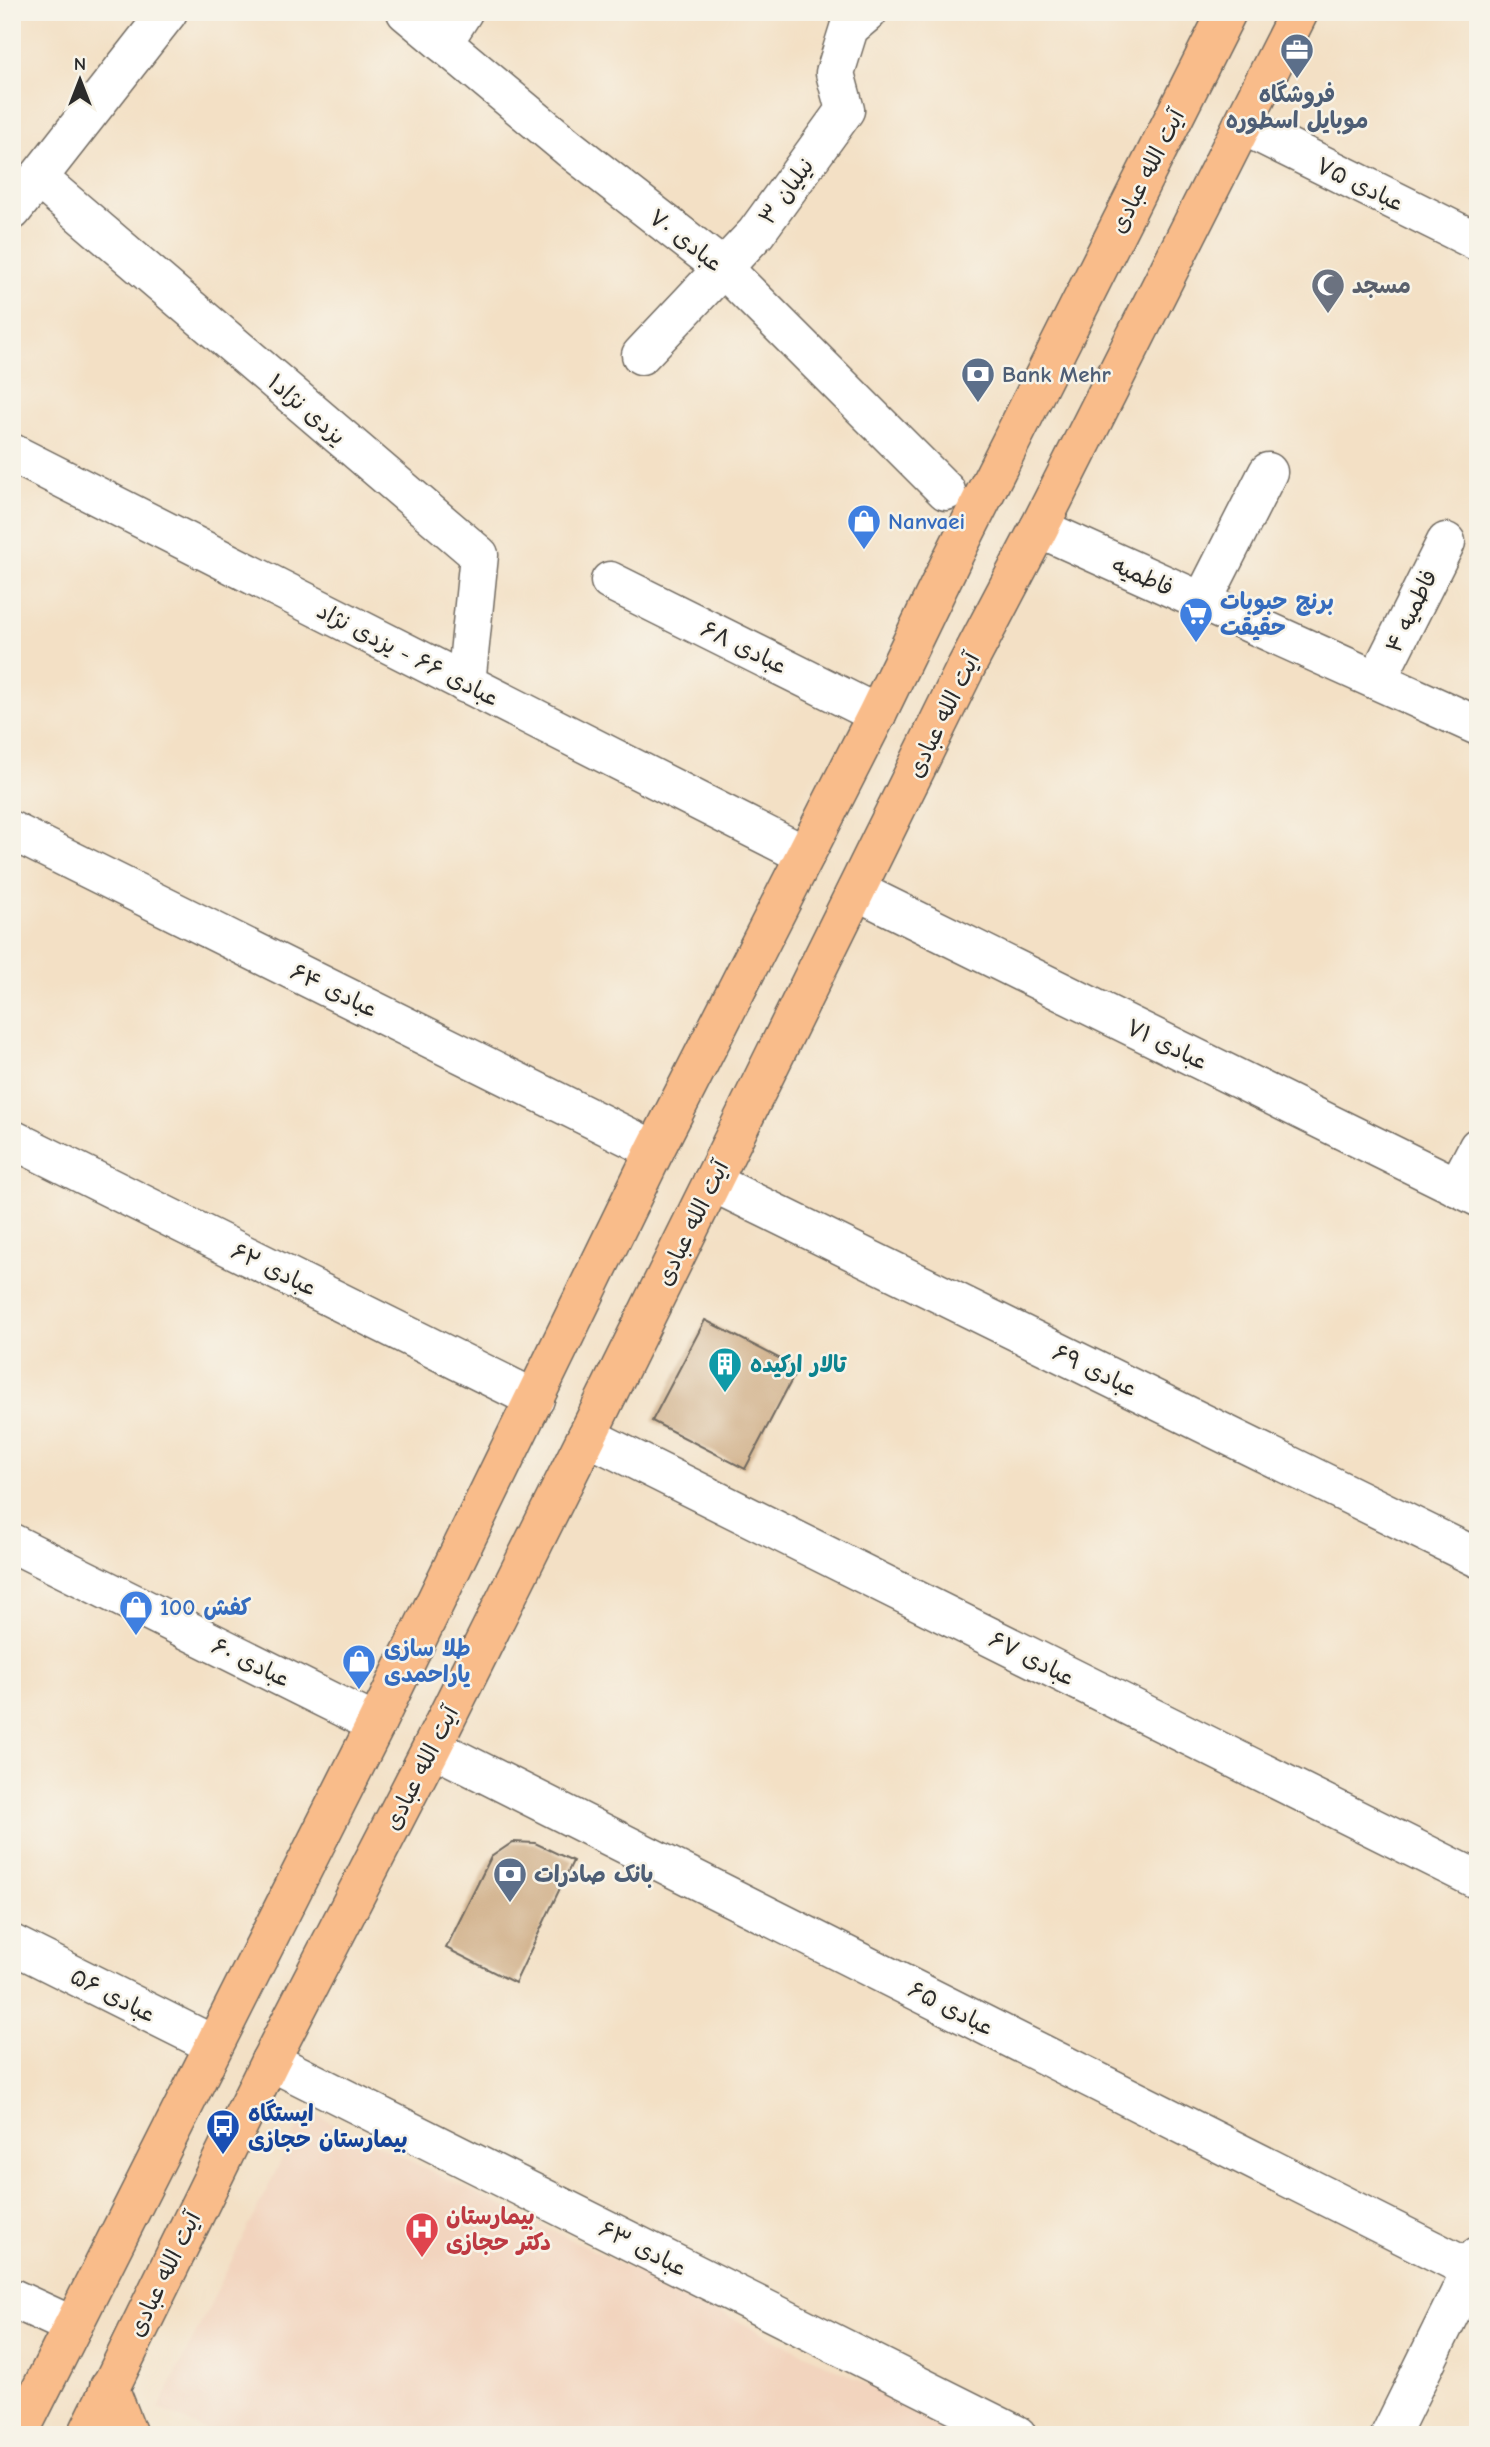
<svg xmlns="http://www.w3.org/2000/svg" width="1490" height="2447" viewBox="0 0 1490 2447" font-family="'Comic Neue','Playpen Sans Arabic',sans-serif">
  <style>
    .built { fill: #f2d4be }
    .building { fill: #ceab83 }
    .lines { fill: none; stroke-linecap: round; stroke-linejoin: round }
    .minor-casing { stroke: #716a61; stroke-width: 41 }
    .tertiary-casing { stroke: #716a61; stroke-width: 41 }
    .primary-casing { stroke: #716a61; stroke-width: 41 }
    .minor { stroke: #fff; stroke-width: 38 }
    .tertiary { stroke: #fff; stroke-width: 38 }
    .primary { stroke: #f9bc8a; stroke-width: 38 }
    .labels { text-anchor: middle; stroke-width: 5; stroke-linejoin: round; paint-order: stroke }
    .service-label { font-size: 23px; font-weight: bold; fill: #4e5e75; stroke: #f7f3e8; text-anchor: start }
    .street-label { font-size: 23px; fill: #2b2b2b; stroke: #f7f3e8 }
    .worship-label { font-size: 23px; font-weight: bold; fill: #5b616d; stroke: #f7f3e8; text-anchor: start }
    .shop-label { font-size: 23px; font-weight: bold; fill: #366cbe; stroke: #f7f3e8; text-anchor: start }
    .culture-label { font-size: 23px; font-weight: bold; fill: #0d838f; stroke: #f7f3e8; text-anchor: start }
    .transit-label { font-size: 23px; font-weight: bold; fill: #164399; stroke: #f7f3e8; text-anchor: start }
    .health-label { font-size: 23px; font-weight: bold; fill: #be3a42; stroke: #f7f3e8; text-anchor: start }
  </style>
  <rect width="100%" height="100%" fill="#f7f3e8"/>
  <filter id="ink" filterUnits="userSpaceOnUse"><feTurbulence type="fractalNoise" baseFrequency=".0143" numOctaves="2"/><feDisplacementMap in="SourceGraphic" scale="14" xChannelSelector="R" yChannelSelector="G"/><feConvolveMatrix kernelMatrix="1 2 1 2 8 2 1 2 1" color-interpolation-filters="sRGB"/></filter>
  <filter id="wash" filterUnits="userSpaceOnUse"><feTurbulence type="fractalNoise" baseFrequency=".00686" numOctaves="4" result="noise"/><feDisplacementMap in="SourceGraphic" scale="28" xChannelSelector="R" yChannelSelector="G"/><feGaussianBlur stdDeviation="1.57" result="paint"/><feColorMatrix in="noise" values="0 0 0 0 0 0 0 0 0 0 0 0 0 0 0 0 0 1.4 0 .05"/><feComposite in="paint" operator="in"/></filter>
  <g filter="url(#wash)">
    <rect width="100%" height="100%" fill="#f3e0c5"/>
    <path class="built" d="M 306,2110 L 971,2435 L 214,2435 L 159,2408 Z"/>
    <g id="blocks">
      <g class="building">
        <path d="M 705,1320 L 798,1368 L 745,1469 L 652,1421 Z"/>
        <path d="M 513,1842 L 535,1843 L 573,1861 L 515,1983 L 446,1948 L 491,1857 Z"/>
      </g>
    </g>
  </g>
  <g filter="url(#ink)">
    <use href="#blocks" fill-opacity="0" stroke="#716a61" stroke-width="2"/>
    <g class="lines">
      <g class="minor-casing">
        <g id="minor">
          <path d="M 406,12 L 569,148 L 724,269 L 946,491"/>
          <path d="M 443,43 L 463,12"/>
          <path d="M 1242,125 L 1478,242"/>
          <path d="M 38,178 L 479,555 L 466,684"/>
          <path d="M 12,211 L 168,12"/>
          <path d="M 641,355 L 756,233 L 845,110 L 835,73 L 849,28 L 868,12"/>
          <path d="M 12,453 L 805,855"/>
          <path d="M 610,581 L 877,714"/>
          <path d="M 1202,602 L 1268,472"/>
          <path d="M 1377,680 L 1446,542"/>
          <path d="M 12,831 L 655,1150"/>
          <path d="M 857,891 L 1478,1197"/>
          <path d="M 12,1139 L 535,1399"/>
          <path d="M 712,1182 L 1478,1558"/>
          <path d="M 1457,1187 L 1478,1147"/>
          <path d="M 587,1436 L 1478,1880"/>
          <path d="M 12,1543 L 376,1724"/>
          <path d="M 432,1747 L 1478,2273"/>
          <path d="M 12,1944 L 214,2045"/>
          <path d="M 270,2061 L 1017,2435"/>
          <path d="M 12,2298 L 73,2326"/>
          <path d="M 1390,2435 L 1478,2256"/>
        </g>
      </g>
      <g class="tertiary-casing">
        <path id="tertiary" d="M 1039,528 L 1478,726"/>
      </g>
      <g class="primary-casing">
        <g id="primary">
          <path d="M 109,2387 L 128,2435"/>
          <path d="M 18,2435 L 376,1724 L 655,1150 L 877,714 L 952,559 L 1227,12"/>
          <path d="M 87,2435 L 270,2061 L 432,1747 L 587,1436 L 964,671 L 1039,528 L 1299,12"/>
        </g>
      </g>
      <use href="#minor" class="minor"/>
      <use href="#tertiary" class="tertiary"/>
      <use href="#primary" class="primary"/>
    </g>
  </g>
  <defs>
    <g id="office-pin" transform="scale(1.75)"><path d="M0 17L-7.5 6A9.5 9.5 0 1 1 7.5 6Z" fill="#5c6f8a" stroke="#f7f3e8"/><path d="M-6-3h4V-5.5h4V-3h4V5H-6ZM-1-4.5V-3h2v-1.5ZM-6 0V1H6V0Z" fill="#fff"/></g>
    <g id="mosque-pin" transform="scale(1.75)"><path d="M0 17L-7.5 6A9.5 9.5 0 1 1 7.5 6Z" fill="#6b7280" stroke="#f7f3e8"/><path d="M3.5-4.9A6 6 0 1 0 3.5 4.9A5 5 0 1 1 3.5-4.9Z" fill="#fff"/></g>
    <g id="bank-pin" transform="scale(1.75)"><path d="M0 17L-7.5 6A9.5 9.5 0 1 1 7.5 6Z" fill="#5c6f8a" stroke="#f7f3e8"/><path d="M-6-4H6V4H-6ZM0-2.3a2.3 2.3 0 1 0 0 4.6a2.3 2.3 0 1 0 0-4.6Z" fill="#fff"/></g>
    <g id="shop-pin" transform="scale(1.75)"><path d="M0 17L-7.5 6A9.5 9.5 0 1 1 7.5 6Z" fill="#3f7fe0" stroke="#f7f3e8"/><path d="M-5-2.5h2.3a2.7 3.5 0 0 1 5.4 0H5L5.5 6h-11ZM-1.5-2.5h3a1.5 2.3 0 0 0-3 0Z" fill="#fff"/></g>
    <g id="supermarket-pin" transform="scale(1.75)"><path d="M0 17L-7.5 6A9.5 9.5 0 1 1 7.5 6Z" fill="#3f7fe0" stroke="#f7f3e8"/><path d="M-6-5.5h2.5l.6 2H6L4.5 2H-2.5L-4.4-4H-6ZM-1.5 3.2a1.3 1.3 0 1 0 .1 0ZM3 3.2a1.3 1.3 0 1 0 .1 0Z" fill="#fff"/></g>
    <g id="building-pin" transform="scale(1.75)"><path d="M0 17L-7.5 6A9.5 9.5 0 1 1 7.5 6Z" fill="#0f9aa8" stroke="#f7f3e8"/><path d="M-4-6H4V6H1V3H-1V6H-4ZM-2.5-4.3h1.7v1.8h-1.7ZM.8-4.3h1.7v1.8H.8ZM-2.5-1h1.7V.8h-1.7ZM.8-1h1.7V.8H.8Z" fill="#fff"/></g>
    <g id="bus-pin" transform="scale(1.75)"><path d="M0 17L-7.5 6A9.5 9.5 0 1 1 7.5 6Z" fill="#1a4fb4" stroke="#f7f3e8"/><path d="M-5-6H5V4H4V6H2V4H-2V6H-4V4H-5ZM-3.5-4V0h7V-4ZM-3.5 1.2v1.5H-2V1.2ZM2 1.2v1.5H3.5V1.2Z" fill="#fff"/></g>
    <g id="hospital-pin" transform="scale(1.75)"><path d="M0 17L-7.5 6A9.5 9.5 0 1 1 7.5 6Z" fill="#e0444e" stroke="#f7f3e8"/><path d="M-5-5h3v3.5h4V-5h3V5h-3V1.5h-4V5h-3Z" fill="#fff"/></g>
  </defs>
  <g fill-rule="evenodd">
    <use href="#office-pin" x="1297" y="50"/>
    <use href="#mosque-pin" x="1328" y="285"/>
    <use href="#bank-pin" x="978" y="374"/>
    <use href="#shop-pin" x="864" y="521"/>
    <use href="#supermarket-pin" x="1196" y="614"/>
    <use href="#building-pin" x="725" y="1364"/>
    <use href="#shop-pin" x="136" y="1607"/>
    <use href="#shop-pin" x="359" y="1661"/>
    <use href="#bank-pin" x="510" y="1874"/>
    <use href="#bus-pin" x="223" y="2126"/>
    <use href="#hospital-pin" x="422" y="2229"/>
  </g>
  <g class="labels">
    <g class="service-label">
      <text x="1297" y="102" text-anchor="middle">فروشگاه<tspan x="1297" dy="26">موبایل اسطوره</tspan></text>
      <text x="1002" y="382">Bank Mehr</text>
      <text x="534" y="1882">بانک صادرات</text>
    </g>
    <g class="street-label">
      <text transform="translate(1147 171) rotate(-63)" y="8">آیت الله عبادی</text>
      <text transform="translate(1360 184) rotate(26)" y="8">عبادی ۷۵</text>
      <text transform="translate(786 191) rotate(-54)" y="8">نیلیان ۳</text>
      <text transform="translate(686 240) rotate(38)" y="8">عبادی ۷۰</text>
      <text transform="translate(307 409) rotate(41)" y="8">یزدی نژاد۱</text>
      <text transform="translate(1143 576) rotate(24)" y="8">فاطمیه</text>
      <text transform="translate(1411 611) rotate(-64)" y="8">فاطمیه ۴</text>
      <text transform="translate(744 647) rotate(26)" y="8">عبادی ۶۸</text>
      <text transform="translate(408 654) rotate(27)" y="8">عبادی ۶۶ - یزدی نژاد</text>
      <text transform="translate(943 715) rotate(-64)" y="8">آیت الله عبادی</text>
      <text transform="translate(334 990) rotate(26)" y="8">عبادی ۶۴</text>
      <text transform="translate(1167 1044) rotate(26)" y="8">عبادی ۷۱</text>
      <text transform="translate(692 1223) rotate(-64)" y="8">آیت الله عبادی</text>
      <text transform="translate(274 1269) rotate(26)" y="8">عبادی ۶۲</text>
      <text transform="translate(1095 1370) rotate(26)" y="8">عبادی ۶۹</text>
      <text transform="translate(1032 1658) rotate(27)" y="8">عبادی ۶۷</text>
      <text transform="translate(251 1662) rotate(26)" y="8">عبادی ۶۰</text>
      <text transform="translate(421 1768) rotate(-63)" y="8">آیت الله عبادی</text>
      <text transform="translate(113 1995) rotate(27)" y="8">عبادی ۵۶</text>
      <text transform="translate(951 2008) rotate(27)" y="8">عبادی ۶۵</text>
      <text transform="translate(643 2248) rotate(27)" y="8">عبادی ۶۳</text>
      <text transform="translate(164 2274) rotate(-64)" y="8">آیت الله عبادی</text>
    </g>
    <g class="worship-label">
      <text x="1352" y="293">مسجد</text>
    </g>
    <g class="shop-label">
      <text x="888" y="529">Nanvaei</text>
      <text x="1220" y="609">برنج حبوبات<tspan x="1220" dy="26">حقیقت</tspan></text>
      <text x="160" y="1615">کفش 100</text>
      <text x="384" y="1656">طلا سازی<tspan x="384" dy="26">یاراحمدی</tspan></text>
    </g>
    <g class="culture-label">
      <text x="750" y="1372">تالار ارکیده</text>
    </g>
    <g class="transit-label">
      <text x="248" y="2121">ایستگاه<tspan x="248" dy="26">بیمارستان حجازی</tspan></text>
    </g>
    <g class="health-label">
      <text x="446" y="2224">بیمارستان<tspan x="446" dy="26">دکتر حجازی</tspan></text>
    </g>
  </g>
  <rect width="1490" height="2447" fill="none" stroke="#f7f3e8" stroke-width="42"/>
  <g transform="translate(80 80)" stroke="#f7f3e8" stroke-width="5" paint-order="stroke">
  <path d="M0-5L12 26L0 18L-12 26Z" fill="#2b2b2b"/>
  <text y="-10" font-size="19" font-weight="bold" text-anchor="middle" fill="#2b2b2b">N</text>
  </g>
</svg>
